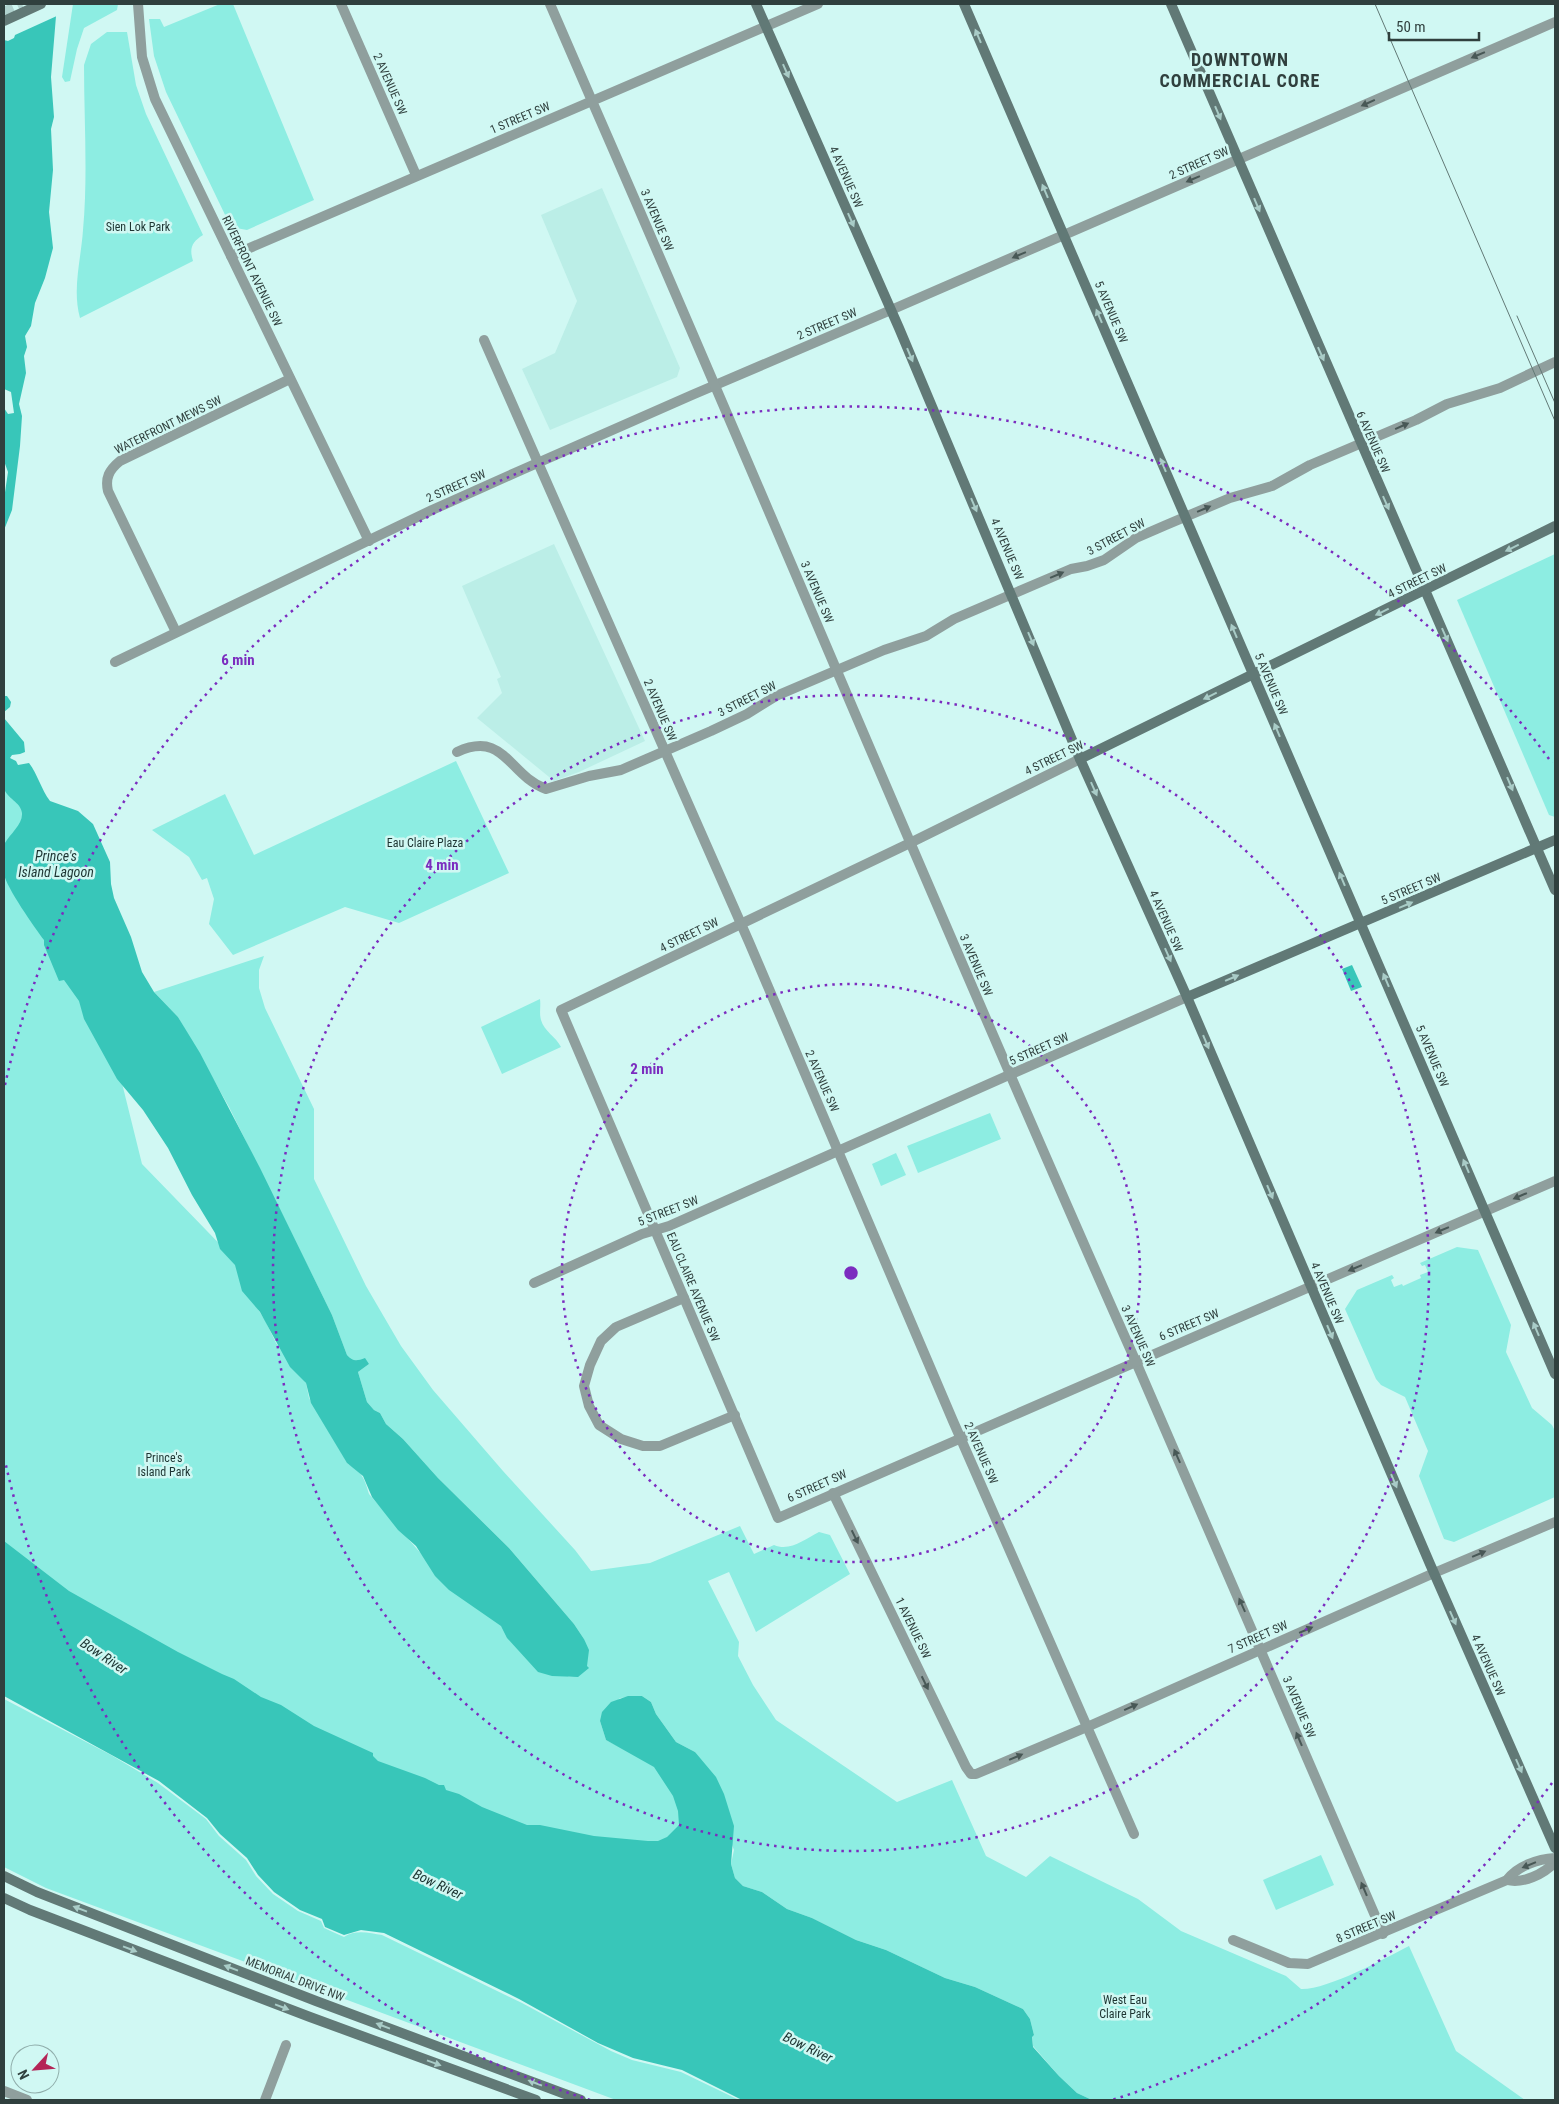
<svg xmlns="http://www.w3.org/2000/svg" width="1559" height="2104" viewBox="0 0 1559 2104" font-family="'Roboto Condensed',sans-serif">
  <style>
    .built { fill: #bbeee7 }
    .green { fill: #8dede2 }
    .water { fill: #38c6b9 }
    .pier { fill: #d0f8f3 }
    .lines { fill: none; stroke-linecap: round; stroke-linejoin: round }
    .minor-tunnel { stroke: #b0d3cf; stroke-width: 10; stroke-dasharray: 10 5; stroke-linecap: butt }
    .minor { stroke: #8f9f9d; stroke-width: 10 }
    .tertiary { stroke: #8f9f9d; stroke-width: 10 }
    .secondary { stroke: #617976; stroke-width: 10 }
    .tram { stroke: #627976; stroke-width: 1 }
    .oneway { fill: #a9ccc7 }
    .oneway2 { fill: #485856 }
    .ring { fill: none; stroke: #7b2cbf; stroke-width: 2.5; stroke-dasharray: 2.5 5 }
    .labels { text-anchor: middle; stroke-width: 5; stroke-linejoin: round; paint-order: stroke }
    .street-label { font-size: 12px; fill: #30403e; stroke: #d0f8f3 }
    .park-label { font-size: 12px; fill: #1d3432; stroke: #d0f8f3 }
    .water-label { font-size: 14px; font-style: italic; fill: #1d3432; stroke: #d0f8f3 }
    .district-label { font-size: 18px; font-weight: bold; letter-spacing: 1px; fill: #30403e; stroke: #d0f8f3 }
    .centre { fill: #7b2cbf; stroke: #d0f8f3; stroke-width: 2.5 }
    .ring-label { font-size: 15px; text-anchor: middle; font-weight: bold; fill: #7b2cbf; stroke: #d0f8f3; stroke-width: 5; stroke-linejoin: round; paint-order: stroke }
  </style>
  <rect width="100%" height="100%" fill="#d0f8f3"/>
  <g class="built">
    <path d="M 602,188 L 680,368 L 677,377 L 550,430 L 522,369 L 555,353 L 577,301 L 541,215 Z"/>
    <path d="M 554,544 L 645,741 L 579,772 L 554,781 L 477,718 L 502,693 L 497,679 L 501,677 L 462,586 Z"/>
  </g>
  <g class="green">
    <path d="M 73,4 L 118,4 L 117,10 L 84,28 L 77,49 L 70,81 L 65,82 L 62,77 Z"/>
    <path d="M 220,4 L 233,4 L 314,200 L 247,230 L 236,228 L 228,221 L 166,92 L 154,56 L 149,19 L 160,19 L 164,27 Z"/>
    <path d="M 107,32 L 127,32 L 136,85 L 146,114 L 203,235 C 192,242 189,248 193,261 L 80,318 C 72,289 81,260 83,230 C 88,176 84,120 84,65 L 91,44 Z"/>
    <path d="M 1555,554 L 1555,817 L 1549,815 L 1457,600 Z"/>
    <path d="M 456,761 L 509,873 L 399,923 L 345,907 L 233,955 L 209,924 L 214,899 L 207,878 L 202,880 L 189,857 L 152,830 L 225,794 L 254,855 Z"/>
    <path d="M 4,762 L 118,1067 L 142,1164 L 239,1264 L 245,1290 L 265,1320 L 276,1343 L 306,1383 L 309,1398 L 348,1464 C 362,1471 365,1480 369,1494 L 444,1580 L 569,1677 L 576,1676 L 587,1666 L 584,1639 L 574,1624 L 509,1548 L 438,1478 L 403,1439 L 386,1424 L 380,1413 L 374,1410 L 367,1402 L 358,1372 L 369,1364 L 350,1359 L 347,1355 L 332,1315 L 229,1107 L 178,1017 L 154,992 L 264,956 L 259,970 L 259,988 L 265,1008 L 314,1109 L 314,1179 L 366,1286 L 401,1346 L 433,1390 L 503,1471 L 575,1550 L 591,1571 L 650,1563 L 740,1526 L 754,1554 L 774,1545 C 790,1552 805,1539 819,1532 L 830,1535 L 850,1574 L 756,1632 L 729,1572 L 708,1581 L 739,1642 L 738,1656 L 753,1685 L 776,1720 L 897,1802 L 952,1780 L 986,1856 L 1026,1877 L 1050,1856 L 1138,1899 L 1181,1931 L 1286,1976 L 1301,1989 C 1327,1990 1384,1959 1409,1946 L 1456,2051 L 1525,2100 L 1092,2100 L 1077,2093 L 1059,2076 L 1033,2046 L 1032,2036 L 1034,2035 L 1030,2019 L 1023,2009 L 975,1987 L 945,1978 L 886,1950 L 856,1940 L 812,1918 L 787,1909 L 762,1892 L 743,1886 L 735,1878 L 731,1864 L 734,1850 L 695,1752 L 676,1742 L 656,1714 L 651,1702 L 642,1696 L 620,1698 L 600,1721 L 606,1740 L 659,1767 L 674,1789 L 683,1820 L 673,1838 L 655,1845 L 525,1828 L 377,1765 L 75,1599 L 4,1547 Z"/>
    <path d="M 540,999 C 541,1006 539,1013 541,1020 C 544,1031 556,1037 561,1047 L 502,1074 L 481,1027 Z"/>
    <path d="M 990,1113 L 1001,1139 L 918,1173 L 907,1146 Z"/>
    <path d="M 896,1153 L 906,1175 L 881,1186 L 872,1164 Z"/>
    <path d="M 1457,1247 L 1478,1250 L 1511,1325 L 1506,1352 L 1532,1408 L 1552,1425 L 1555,1431 L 1555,1497 L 1454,1542 L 1444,1539 L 1419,1476 L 1428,1451 L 1405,1397 L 1381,1385 L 1376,1379 L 1345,1309 L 1357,1290 L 1392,1275 L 1394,1278 L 1391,1280 L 1394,1287 L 1402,1284 L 1403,1286 L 1421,1278 L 1420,1275 L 1428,1272 L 1425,1265 L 1422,1266 L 1420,1263 Z"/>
    <path d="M 4,1699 L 111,1755 L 158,1783 L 206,1819 L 219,1836 L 246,1860 L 256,1876 L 273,1894 L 298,1911 L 321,1921 L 324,1928 L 344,1937 C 355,1929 370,1933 382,1935 L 522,2003 L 611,2051 L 632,2060 L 681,2072 L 739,2100 L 616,2100 L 46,1888 L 4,1867 Z"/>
    <path d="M 1321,1855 L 1334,1885 L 1276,1910 L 1263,1880 Z"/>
  </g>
  <g class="water">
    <path d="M 4,4 L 57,4 L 51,77 L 54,117 L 51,129 L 53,170 L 49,212 L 53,248 L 45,278 L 35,303 L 31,326 L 25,336 L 27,347 L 24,356 L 26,373 L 19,404 L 22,416 L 20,446 L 12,510 L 4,530 L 4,499 L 8,472 L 4,461 L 4,408 L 8,414 L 14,413 L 11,392 L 4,389 Z"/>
    <path d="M 4,696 L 7,696 L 11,702 L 10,707 L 4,712 L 4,718 L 24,742 L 25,752 L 20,754 L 12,755 L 10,758 L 16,761 L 18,765 L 29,763 C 38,775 41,789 50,801 L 78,811 L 93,824 L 110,862 L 111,884 L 114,898 L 131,937 L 142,972 L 154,992 L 178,1017 L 200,1053 L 260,1168 L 332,1315 L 347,1355 C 353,1362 357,1361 365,1358 L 369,1364 L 358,1372 L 367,1402 L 374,1410 L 380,1413 L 386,1424 L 403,1439 L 438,1478 L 509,1548 L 574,1624 L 584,1639 L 589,1650 L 587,1666 L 589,1668 L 578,1677 L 552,1676 L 538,1672 L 507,1638 L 501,1626 L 449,1590 L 435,1576 L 416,1546 L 398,1530 L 372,1497 L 363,1476 L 347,1463 L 311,1403 L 306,1383 L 290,1367 L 260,1312 L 242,1291 L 235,1265 L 220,1249 L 215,1233 L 192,1195 L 168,1148 L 143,1110 L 117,1079 L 84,1019 L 79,1001 L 64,980 L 59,981 L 44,945 L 44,940 C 35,928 6,887 4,874 C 2,866 2,850 5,843 C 10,834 23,824 22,813 C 21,802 6,798 4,788 Z"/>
    <path d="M 1352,965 L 1362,987 L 1351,991 L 1342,969 Z"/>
    <path d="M 4,1541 L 69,1591 L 178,1652 L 222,1674 L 234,1679 L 261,1697 L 281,1705 L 314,1726 L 373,1753 L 373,1756 L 378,1761 L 425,1778 L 439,1785 L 444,1785 L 446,1790 L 459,1794 L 482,1807 L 527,1825 L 540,1825 L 594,1836 L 648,1841 L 658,1841 L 667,1837 L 679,1825 L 678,1811 L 673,1796 L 654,1767 L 606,1740 L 600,1721 L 602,1712 L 611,1702 L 628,1696 L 642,1696 L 651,1702 L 656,1714 L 676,1742 L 695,1752 L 716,1777 L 724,1794 L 734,1826 L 731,1864 L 735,1878 L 743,1886 L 762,1892 L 787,1909 L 812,1918 L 856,1940 L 886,1950 L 945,1978 L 975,1987 L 1023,2009 L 1030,2019 L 1034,2035 L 1032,2037 L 1033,2047 L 1059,2076 L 1077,2093 L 1092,2100 L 742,2100 L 682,2070 L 633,2058 L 598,2043 L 519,1999 L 384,1933 L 361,1930 L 344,1935 L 325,1927 L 322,1919 L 300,1910 L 274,1892 L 258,1875 L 247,1858 L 220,1834 L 207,1818 L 159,1781 L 4,1696 Z"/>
  </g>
  <path class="pier" d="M 4,4 L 60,4 L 59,15 L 15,35 L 14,38 L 8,41 L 4,40 Z"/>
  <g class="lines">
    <path class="minor-tunnel" d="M 4,12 L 22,4"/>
    <g class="minor">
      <path d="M 138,4 L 142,57 L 155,99 L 369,541"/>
      <path d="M 341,4 L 416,175"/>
      <path d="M 231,256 L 592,101 L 550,4"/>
      <path d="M 484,340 L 749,942 L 953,1421 L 1134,1834"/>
      <path d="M 176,632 L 108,491 C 105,478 109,470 120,461 L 290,379"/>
      <path d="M 115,662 L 432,510 L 517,472 L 692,395 L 891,310 L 1555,22"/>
      <path d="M 457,752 C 505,730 508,775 546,789 L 589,776 L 621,770 L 711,731 L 747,714 L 776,696 L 884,650 L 926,636 L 954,619 L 1071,569 L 1087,566 L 1104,560 L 1136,538 L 1166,525 L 1230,498 L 1272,486 L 1310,465 L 1416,420 L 1447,404 L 1500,388 L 1555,362"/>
      <path d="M 910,843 L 561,1010 L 778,1518 L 1136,1362 L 1383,1934"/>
      <path d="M 534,1283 L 642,1234 L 669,1226 L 1009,1075"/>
      <path d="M 684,1298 L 616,1327 L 601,1341 L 590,1365 L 584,1386 L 589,1406 L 599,1425 L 621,1439 L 643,1446 L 660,1446 L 735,1415"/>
      <path d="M 833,1493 L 966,1767 L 971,1774 L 976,1774 L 1087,1727 L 1434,1573"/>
      <path d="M 1507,1880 C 1523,1884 1544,1874 1555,1862"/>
      <path d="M 1233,1940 L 1289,1963 L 1308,1964 L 1507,1880 C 1517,1866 1538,1859 1555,1858"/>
      <path d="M 4,2091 L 27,2100"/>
      <path d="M 265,2100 L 286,2045"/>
    </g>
    <g class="tertiary">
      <path d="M 818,4 L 592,101 C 775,520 950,944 1136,1362 L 1555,1181"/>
      <path d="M 910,843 L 1080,759"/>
      <path d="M 1009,1075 L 1187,997"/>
      <path d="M 1434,1573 L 1555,1522"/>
    </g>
    <g class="secondary">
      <path d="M 756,4 L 899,328 L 1080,759 L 1187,997 L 1430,1564 L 1555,1848"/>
      <path d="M 964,4 L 1555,1374"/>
      <path d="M 1171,4 L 1555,890"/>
      <path d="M 4,21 L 41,4"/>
      <path d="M 1080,759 L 1555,526"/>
      <path d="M 1187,997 L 1555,840"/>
      <path d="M 4,1876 L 37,1892 L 316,2001 L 581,2100"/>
      <path d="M 4,1898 L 30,1910 L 310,2017 L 536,2100"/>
    </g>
    <g class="tram">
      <path d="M 1375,4 L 1555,421"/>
      <path d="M 1517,316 L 1555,403"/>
    </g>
  </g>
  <defs><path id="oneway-solid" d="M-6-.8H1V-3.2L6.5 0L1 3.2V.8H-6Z" transform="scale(1.25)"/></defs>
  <g class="oneway">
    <use href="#oneway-solid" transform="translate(978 36) rotate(-113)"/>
    <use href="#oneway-solid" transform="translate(786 71) rotate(66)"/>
    <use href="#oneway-solid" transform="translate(1218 113) rotate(67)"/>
    <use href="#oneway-solid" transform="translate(1045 191) rotate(-113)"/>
    <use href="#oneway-solid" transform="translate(1257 205) rotate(67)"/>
    <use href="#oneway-solid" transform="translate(851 220) rotate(66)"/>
    <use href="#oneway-solid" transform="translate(1099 316) rotate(-113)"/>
    <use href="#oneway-solid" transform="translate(1321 354) rotate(66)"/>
    <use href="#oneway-solid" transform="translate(910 355) rotate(67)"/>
    <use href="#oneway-solid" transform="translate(1163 465) rotate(-113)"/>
    <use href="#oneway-solid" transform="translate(1386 503) rotate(66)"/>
    <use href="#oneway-solid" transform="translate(974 505) rotate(67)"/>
    <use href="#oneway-solid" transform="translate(1512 548) rotate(154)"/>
    <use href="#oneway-solid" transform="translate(1382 612) rotate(154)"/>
    <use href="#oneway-solid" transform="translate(1234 631) rotate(-113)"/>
    <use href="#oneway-solid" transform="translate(1445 635) rotate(66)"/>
    <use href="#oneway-solid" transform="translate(1031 639) rotate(67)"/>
    <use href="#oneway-solid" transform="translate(1210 696) rotate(154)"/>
    <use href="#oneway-solid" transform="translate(1277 730) rotate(-113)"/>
    <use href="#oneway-solid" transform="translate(1510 784) rotate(67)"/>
    <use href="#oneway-solid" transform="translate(1094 789) rotate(66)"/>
    <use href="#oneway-solid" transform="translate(1342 879) rotate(-113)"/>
    <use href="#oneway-solid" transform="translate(1406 905) rotate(-23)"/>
    <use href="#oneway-solid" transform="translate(1168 955) rotate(66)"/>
    <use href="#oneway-solid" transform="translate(1232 978) rotate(-23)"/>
    <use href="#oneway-solid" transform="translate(1386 980) rotate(-113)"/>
    <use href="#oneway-solid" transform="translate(1206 1042) rotate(67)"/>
    <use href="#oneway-solid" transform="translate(1466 1166) rotate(-113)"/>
    <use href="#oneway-solid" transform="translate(1270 1192) rotate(67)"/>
    <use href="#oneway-solid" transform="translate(1536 1329) rotate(-113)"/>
    <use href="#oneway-solid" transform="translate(1330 1332) rotate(67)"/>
    <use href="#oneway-solid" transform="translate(1394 1481) rotate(67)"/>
    <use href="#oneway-solid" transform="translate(1453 1618) rotate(66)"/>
    <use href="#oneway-solid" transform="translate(1519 1766) rotate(66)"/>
    <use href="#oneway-solid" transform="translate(80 1909) rotate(-159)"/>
    <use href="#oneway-solid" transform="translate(130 1949) rotate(21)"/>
    <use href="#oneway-solid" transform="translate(231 1968) rotate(-159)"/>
    <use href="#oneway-solid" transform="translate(282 2007) rotate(21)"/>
    <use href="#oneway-solid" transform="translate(383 2026) rotate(-159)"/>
    <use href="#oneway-solid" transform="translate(434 2063) rotate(20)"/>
    <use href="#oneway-solid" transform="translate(535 2083) rotate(-159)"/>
  </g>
  <g class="oneway2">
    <use href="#oneway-solid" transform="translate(1478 55) rotate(157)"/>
    <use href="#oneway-solid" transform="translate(1368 103) rotate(156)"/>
    <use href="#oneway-solid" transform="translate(1193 179) rotate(157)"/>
    <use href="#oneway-solid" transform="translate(1019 255) rotate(157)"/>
    <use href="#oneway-solid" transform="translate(1402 426) rotate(-24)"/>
    <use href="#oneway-solid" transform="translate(1204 509) rotate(-23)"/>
    <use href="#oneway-solid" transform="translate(1057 575) rotate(-23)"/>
    <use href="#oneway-solid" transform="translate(1520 1196) rotate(157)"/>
    <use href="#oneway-solid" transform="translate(1442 1230) rotate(157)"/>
    <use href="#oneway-solid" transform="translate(1355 1268) rotate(157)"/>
    <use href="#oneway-solid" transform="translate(1177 1456) rotate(-114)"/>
    <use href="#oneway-solid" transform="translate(855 1537) rotate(64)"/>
    <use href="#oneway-solid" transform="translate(1479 1554) rotate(-23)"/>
    <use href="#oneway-solid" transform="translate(1242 1605) rotate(-114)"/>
    <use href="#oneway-solid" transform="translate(1306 1630) rotate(-23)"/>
    <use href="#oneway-solid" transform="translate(925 1683) rotate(64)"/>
    <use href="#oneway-solid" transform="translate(1131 1707) rotate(-24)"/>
    <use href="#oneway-solid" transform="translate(1299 1739) rotate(-113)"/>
    <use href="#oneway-solid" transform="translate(1016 1757) rotate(-23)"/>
    <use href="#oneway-solid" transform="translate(1529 1865) rotate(158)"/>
    <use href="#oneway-solid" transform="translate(1364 1889) rotate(-113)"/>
  </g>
  <g class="ring">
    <circle cx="851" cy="1273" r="289"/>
    <circle cx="851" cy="1273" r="578"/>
    <path d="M1552 1783A867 867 0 0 1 1112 2100M590 2100A867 867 0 0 1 5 1461M5 1085A867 867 0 0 1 1552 763"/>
  </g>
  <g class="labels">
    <g class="street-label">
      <text transform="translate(390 84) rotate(66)" y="4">2 AVENUE SW</text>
      <text transform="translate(520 118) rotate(-23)" y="4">1 STREET SW</text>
      <text transform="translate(1199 163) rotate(-24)" y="4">2 STREET SW</text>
      <text transform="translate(846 177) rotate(66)" y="4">4 AVENUE SW</text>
      <text transform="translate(657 220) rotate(67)" y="4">3 AVENUE SW</text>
      <text transform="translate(252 271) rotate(64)" y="4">RIVERFRONT AVENUE SW</text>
      <text transform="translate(1111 312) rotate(67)" y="4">5 AVENUE SW</text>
      <text transform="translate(827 324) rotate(-23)" y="4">2 STREET SW</text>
      <text transform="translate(168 425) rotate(-26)" y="4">WATERFRONT MEWS SW</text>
      <text transform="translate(1373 442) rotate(66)" y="4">6 AVENUE SW</text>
      <text transform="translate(456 486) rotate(-24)" y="4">2 STREET SW</text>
      <text transform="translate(1116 537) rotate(-28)" y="4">3 STREET SW</text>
      <text transform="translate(1007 549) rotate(67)" y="4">4 AVENUE SW</text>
      <text transform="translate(1417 581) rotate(-26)" y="4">4 STREET SW</text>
      <text transform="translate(817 592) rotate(67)" y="4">3 AVENUE SW</text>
      <text transform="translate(1271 684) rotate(67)" y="4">5 AVENUE SW</text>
      <text transform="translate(747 699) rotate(-27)" y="4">3 STREET SW</text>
      <text transform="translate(660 710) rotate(67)" y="4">2 AVENUE SW</text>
      <text transform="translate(1054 758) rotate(-26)" y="4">4 STREET SW</text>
      <text transform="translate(1411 889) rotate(-23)" y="4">5 STREET SW</text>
      <text transform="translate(1166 921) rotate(66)" y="4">4 AVENUE SW</text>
      <text transform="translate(689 935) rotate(-26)" y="4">4 STREET SW</text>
      <text transform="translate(976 965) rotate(67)" y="4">3 AVENUE SW</text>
      <text transform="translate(1039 1049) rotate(-24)" y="4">5 STREET SW</text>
      <text transform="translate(1432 1056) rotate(67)" y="4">5 AVENUE SW</text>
      <text transform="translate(822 1081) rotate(66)" y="4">2 AVENUE SW</text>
      <text transform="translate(668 1211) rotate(-21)" y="4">5 STREET SW</text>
      <text transform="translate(693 1287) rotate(67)" y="4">EAU CLAIRE AVENUE SW</text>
      <text transform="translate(1327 1293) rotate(67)" y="4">4 AVENUE SW</text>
      <text transform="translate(1189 1325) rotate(-23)" y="4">6 STREET SW</text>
      <text transform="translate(1138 1336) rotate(66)" y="4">3 AVENUE SW</text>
      <text transform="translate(981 1453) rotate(66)" y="4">2 AVENUE SW</text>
      <text transform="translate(817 1486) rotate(-24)" y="4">6 STREET SW</text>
      <text transform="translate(913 1628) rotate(64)" y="4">1 AVENUE SW</text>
      <text transform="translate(1258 1637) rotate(-24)" y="4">7 STREET SW</text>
      <text transform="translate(1488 1665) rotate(66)" y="4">4 AVENUE SW</text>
      <text transform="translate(1299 1707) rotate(67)" y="4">3 AVENUE SW</text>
      <text transform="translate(1366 1927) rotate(-23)" y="4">8 STREET SW</text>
      <text transform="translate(295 1979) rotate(21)" y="4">MEMORIAL DRIVE NW</text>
    </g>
    <g class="park-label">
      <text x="138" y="231">Sien Lok Park</text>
      <text x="425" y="847">Eau Claire Plaza</text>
      <text x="164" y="1462">Prince's<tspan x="164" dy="14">Island Park</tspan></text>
      <text x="1125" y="2004">West Eau<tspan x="1125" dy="14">Claire Park</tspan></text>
    </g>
    <g class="water-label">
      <text x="56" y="861">Prince's<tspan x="56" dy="16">Island Lagoon</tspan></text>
      <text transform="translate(104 1656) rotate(34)" y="5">Bow River</text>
      <text transform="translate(438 1884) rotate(25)" y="5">Bow River</text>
      <text transform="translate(808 2047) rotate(26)" y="5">Bow River</text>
    </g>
    <g class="district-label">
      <text x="1240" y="66">DOWNTOWN<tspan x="1240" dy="21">COMMERCIAL CORE</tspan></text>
    </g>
  </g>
  <circle cx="851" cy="1273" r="8" class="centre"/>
  <g class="ring-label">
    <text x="238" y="665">6 min</text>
    <text x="442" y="870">4 min</text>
    <text x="647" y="1074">2 min</text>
  </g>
  <rect width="1559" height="2104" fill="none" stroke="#30403e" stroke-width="10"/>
  <g transform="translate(35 2069) rotate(244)"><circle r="24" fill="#d0f8f3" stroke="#90aeab"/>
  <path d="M0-4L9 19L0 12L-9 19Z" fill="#b42556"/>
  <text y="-8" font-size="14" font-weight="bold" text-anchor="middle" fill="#30403e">N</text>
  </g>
  <path d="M1389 32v8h90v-8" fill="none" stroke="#30403e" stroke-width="2.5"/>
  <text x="1396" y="32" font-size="15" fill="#30403e" stroke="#d0f8f3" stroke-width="4" paint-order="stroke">50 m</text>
</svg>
